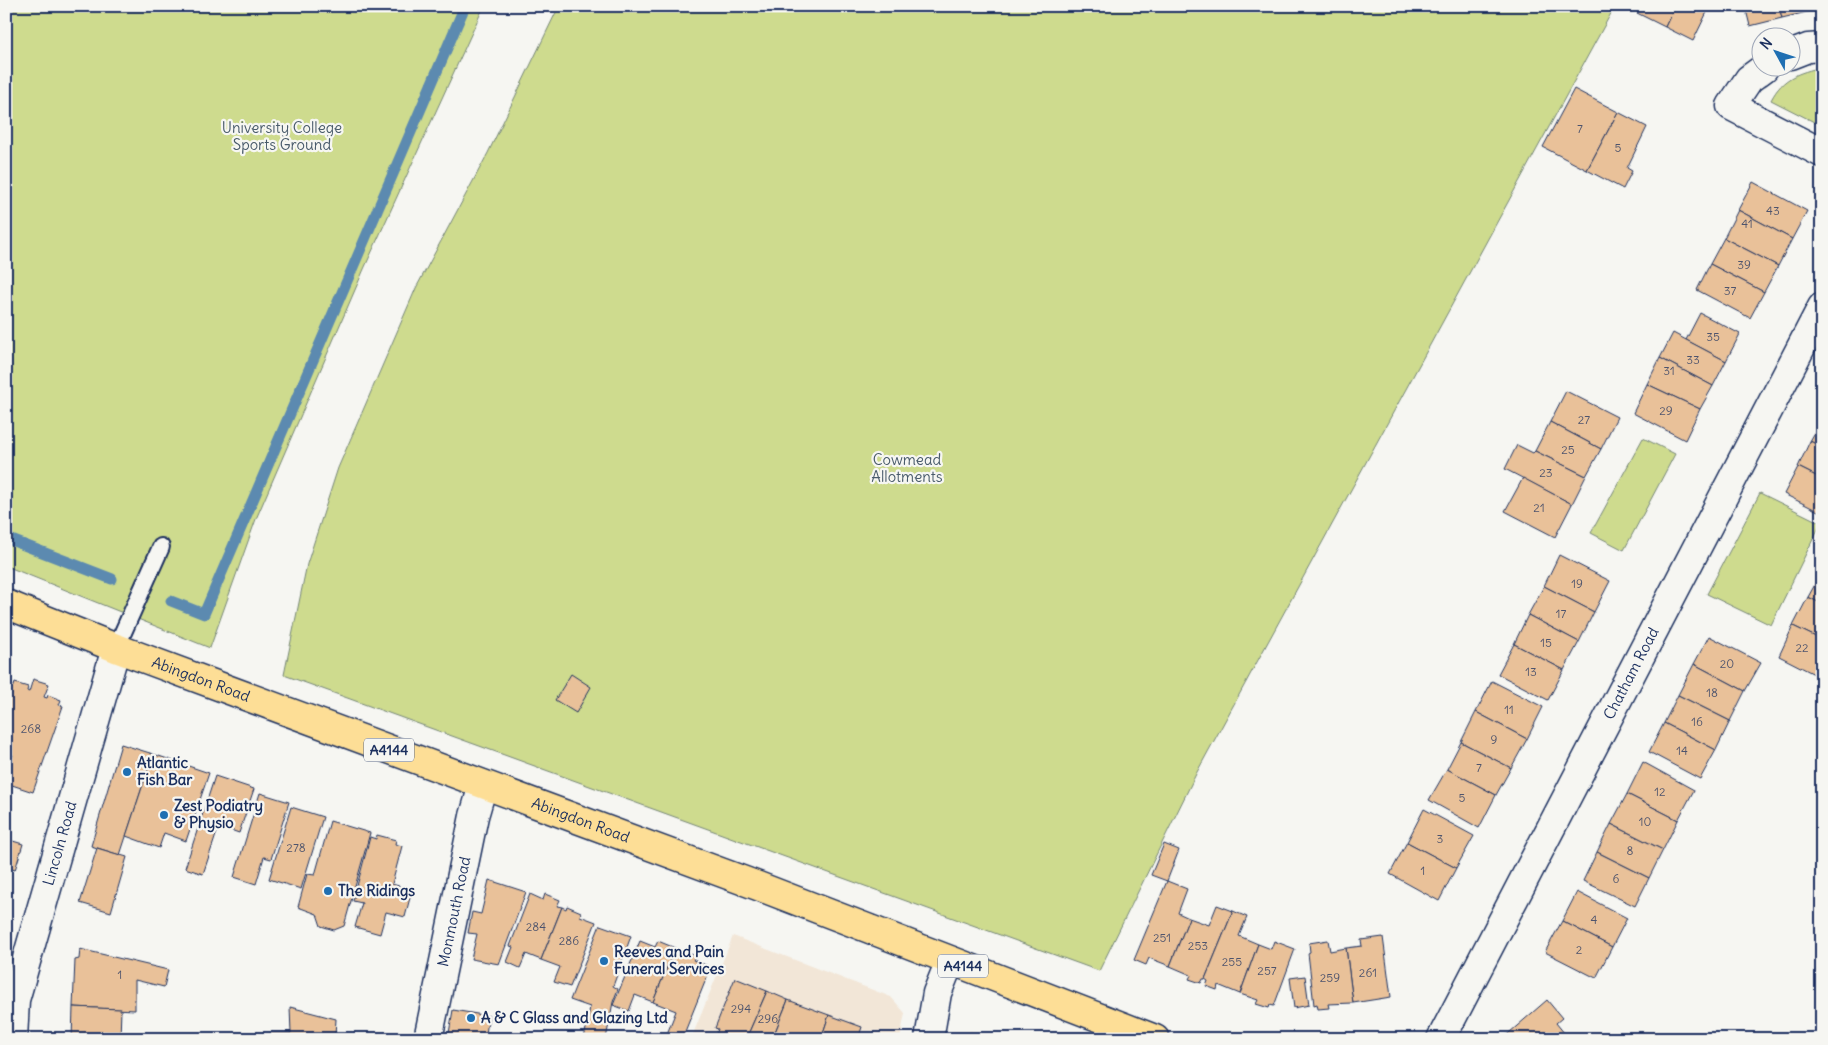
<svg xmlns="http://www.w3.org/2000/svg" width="1828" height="1045" viewBox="0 0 1828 1045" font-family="Delius,sans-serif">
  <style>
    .built { fill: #f2e6d7 }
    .green { fill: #cedb8e; stroke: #748576 }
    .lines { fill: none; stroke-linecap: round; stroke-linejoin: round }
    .stream { stroke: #5b8ab0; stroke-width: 11 }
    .building { fill: #e9c199; stroke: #1b2f5e }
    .lane-casing { stroke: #1b2f5e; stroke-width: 20 }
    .street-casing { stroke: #1b2f5e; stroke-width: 31 }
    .primary-casing { stroke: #1b2f5e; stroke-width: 31 }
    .lane { stroke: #f6f6f2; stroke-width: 16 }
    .street { stroke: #f6f6f2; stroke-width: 28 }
    .primary { stroke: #fdde96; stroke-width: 28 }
    .poi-dot { fill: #1f6fb2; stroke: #f6f6f2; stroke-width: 2 }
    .labels { text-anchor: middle; stroke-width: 4.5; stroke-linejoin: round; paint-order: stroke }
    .number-label { font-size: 12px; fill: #4e546d }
    .shield { fill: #f6f6f2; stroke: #5d6b8a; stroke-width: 1 }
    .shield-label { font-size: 14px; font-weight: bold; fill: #1b2f5e }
    .park-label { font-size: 15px; fill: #485a6a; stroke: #f6f6f2 }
    .street-label { font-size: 15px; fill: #1b2f5e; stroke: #f6f6f2 }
    .poi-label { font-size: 15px; font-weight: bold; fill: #1b2f5e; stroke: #f6f6f2; text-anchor: start }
  </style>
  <rect width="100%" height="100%" fill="#f6f6f2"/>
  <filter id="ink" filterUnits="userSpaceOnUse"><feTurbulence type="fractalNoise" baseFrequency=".02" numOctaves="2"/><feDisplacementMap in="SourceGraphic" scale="10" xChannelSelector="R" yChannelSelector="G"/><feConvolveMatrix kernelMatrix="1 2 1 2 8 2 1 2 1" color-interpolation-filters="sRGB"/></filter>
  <g filter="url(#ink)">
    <g class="built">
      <path d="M 733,936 L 891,997 L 905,1013 L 900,1039 L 691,1039 Z"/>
      <path d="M 971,1031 L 992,1039 L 958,1039 L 958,1037 Z"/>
    </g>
    <g class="green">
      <path d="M 6,6 L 484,6 L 364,269 L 256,519 L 210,648 L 6,566 Z"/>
      <path d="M 559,6 L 1615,6 L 1197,772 L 1099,971 L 284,675 L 307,564 L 338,468 L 416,288 L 488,153 Z"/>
      <path d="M 1822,67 L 1822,126 L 1771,100 C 1783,77 1798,73 1822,67 Z"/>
      <path d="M 1643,438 L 1675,454 L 1624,550 L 1591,533 Z"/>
      <path d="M 1760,493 L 1821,523 L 1771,625 L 1707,594 Z"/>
    </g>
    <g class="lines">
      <g class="stream">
        <path d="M 6,538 L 112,579"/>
        <path d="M 171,601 L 204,614 L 465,6"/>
      </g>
    </g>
    <g class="building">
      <path d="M 1640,6 L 1675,6 L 1665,27 L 1637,13 Z"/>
      <path d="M 1675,6 L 1710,6 L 1693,41 L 1665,27 Z"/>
      <path d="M 1745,6 L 1779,6 L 1782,18 L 1750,26 Z"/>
      <path d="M 1779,6 L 1810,6 L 1811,11 L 1782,18 Z"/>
      <path d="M 1574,89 L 1618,112 L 1587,170 L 1543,147 Z"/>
      <path d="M 1618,112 L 1647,127 L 1627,168 L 1632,171 L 1623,189 L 1587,170 Z"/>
      <path d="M 1753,182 L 1807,211 L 1792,239 L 1738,210 Z"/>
      <path d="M 1738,210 L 1792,239 L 1778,266 L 1724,238 Z"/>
      <path d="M 1724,238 L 1778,266 L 1764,292 L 1710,264 Z"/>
      <path d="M 1710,264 L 1764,292 L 1750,318 L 1697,290 Z"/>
      <path d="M 1700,313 L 1740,334 L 1726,361 L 1686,340 Z"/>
      <path d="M 1673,333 L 1726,361 L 1713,386 L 1660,358 Z"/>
      <path d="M 1660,358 L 1713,386 L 1700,409 L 1647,384 Z"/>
      <path d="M 1647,384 L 1700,409 L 1685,440 L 1633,413 Z"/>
      <path d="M 1566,391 L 1617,417 L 1601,449 L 1550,422 Z"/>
      <path d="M 1822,420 L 1822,447 L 1810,441 Z"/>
      <path d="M 1550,422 L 1601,449 L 1586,476 L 1535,451 Z"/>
      <path d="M 1810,441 L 1822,447 L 1822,479 L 1798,467 Z"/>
      <path d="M 1517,445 L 1533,453 L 1535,451 L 1586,476 L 1572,504 L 1505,469 Z"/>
      <path d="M 1798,467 L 1822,479 L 1822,513 L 1784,494 Z"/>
      <path d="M 1523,478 L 1572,504 L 1555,537 L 1505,511 Z"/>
      <path d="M 1559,555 L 1610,581 L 1594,612 L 1544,586 Z"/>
      <path d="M 1822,572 L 1822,604 L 1808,597 Z"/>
      <path d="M 1544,586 L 1594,612 L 1579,642 L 1528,615 Z"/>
      <path d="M 1808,597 L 1822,604 L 1822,640 L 1793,626 Z"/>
      <path d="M 1528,615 L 1579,642 L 1564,670 L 1514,644 Z"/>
      <path d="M 1793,626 L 1822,640 L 1822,678 L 1779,656 Z"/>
      <path d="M 1709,636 L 1761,663 L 1745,691 L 1694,664 Z"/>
      <path d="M 1514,644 L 1564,670 L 1548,700 L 1498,674 Z"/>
      <path d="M 1694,664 L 1745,691 L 1730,721 L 1678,695 Z"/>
      <path d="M 571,674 L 591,687 L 576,713 L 555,700 Z"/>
      <path d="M 33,679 L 49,684 L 44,697 L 47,698 L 48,695 L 61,700 L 59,705 L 63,706 L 33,792 L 6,783 L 6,773 L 13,755 L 6,752 L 6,698 L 11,685 L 14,686 L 15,683 L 28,687 L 27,691 L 29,692 Z"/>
      <path d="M 6,680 L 6,683 L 11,685 L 6,698 Z"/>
      <path d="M 1492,681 L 1543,707 L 1527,739 L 1476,712 Z"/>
      <path d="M 1678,695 L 1730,721 L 1716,750 L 1664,723 Z"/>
      <path d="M 1476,712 L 1527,739 L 1511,768 L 1461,742 Z"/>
      <path d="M 1664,723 L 1716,750 L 1700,779 L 1649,752 Z"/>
      <path d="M 1461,742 L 1511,768 L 1496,795 L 1447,769 Z"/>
      <path d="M 121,744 L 153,754 L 120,855 L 91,846 Z"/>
      <path d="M 153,754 L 209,773 L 186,841 L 164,833 L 159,848 L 126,836 Z"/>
      <path d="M 1643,762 L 1694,790 L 1678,820 L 1627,794 Z"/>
      <path d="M 1447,769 L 1496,795 L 1479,828 L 1429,800 Z"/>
      <path d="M 215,776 L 254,789 L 239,833 L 219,826 L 203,874 L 185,868 Z"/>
      <path d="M 260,793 L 289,802 L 271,859 L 264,857 L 256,884 L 234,877 Z"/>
      <path d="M 1627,794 L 1678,820 L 1663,850 L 1611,824 Z"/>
      <path d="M 291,807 L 323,817 L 301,889 L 269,879 Z"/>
      <path d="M 1424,809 L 1474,836 L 1456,868 L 1407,842 Z"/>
      <path d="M 330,821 L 370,833 L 344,926 L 334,930 L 321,926 L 317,914 L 298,907 L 307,874 L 315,875 Z"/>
      <path d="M 1611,824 L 1663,850 L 1649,878 L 1597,852 Z"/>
      <path d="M 377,835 L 396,840 L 395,844 L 402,846 L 392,884 L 412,890 L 405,917 L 386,912 L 380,934 L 355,927 L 362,903 L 353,901 L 370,837 L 376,839 Z"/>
      <path d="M 6,839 L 23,844 L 15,870 L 9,868 L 6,877 Z"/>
      <path d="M 1407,842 L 1456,868 L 1439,901 L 1390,874 Z"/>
      <path d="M 1164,844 L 1179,850 L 1167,881 L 1151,875 Z"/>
      <path d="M 97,848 L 127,857 L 111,912 L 80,903 Z"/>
      <path d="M 1597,852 L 1649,878 L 1635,906 L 1583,881 Z"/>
      <path d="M 489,880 L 526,892 L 499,964 L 471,959 L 477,934 L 468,933 L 472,912 L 481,914 Z"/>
      <path d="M 1167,881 L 1187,889 L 1178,913 L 1189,918 L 1170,966 L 1149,958 L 1146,965 L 1134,960 Z"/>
      <path d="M 1577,892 L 1627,918 L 1612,947 L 1562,921 Z"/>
      <path d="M 530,894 L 543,900 L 545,894 L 560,900 L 557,906 L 562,907 L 541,960 L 526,954 L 520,968 L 507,962 L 513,947 L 510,946 Z"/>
      <path d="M 1217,905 L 1233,911 L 1205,979 L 1203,979 L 1201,983 L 1189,979 L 1191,975 L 1170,966 L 1189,918 L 1209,925 Z"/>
      <path d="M 567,906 L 581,912 L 580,916 L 596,922 L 570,987 L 554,982 L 560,967 L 541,960 L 562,907 L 566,909 Z"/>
      <path d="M 1233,911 L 1247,917 L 1239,936 L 1258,944 L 1240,994 L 1218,985 L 1217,990 L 1206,986 L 1208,981 L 1205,979 Z"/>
      <path d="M 1562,921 L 1612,947 L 1596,978 L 1545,952 Z"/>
      <path d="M 600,925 L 631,936 L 613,986 L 618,989 L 613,1002 L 606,1039 L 584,1039 L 590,1007 L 570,1000 Z"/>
      <path d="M 1383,937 L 1391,997 L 1353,1003 L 1346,948 L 1362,946 L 1361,940 Z"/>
      <path d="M 1328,940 L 1330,951 L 1346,948 L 1353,1003 L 1328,1004 L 1329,1008 L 1318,1009 L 1317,1004 L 1314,1005 L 1308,953 L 1310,952 L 1309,943 Z"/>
      <path d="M 640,941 L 655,947 L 658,941 L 675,948 L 653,1002 L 635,995 L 629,1011 L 613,1005 Z"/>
      <path d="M 1274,941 L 1295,949 L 1274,1006 L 1270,1005 L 1269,1008 L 1256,1004 L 1258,1000 L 1240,994 L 1258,944 L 1271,949 Z"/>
      <path d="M 675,948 L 696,956 L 693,960 L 711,967 L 682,1039 L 665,1039 L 676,1011 L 653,1002 Z"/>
      <path d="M 80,949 L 168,970 L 164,987 L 135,980 L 135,1010 L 73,1007 L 75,960 L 79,959 Z"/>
      <path d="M 1305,976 L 1309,1005 L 1294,1008 L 1290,978 Z"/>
      <path d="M 735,978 L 767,991 L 746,1039 L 726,1039 L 716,1035 L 718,1029 L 715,1028 Z"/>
      <path d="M 767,991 L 788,1000 L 773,1037 L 777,1039 L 746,1039 Z"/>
      <path d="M 788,1000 L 829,1015 L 821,1039 L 777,1039 L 773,1037 Z"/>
      <path d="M 1547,1000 L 1562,1018 L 1556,1023 L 1565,1034 L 1560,1039 L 1502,1039 Z"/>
      <path d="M 73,1007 L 121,1009 L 120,1039 L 72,1039 Z"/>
      <path d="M 290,1007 L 336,1019 L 335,1035 L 340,1035 L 340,1039 L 270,1039 L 270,1033 L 291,1033 Z"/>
      <path d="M 453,1010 L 489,1016 L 485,1039 L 448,1039 Z"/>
      <path d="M 829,1015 L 862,1027 L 858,1039 L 821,1039 Z"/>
      <path d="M 1565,1034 L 1570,1039 L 1560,1039 Z"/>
    </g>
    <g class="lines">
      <g class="lane-casing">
        <path id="lane" d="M 116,648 L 161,547"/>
      </g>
      <g class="street-casing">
        <g id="street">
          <path d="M 1790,55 L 1808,48 L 1822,47"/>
          <path d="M 1764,68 L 1749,79 L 1731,106 L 1822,153"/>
          <path id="s1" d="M 13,1039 L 15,1000 L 116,648"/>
          <path id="s2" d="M 428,1039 L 474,816 L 483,785"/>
          <path d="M 929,1039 L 937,993 L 950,961"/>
          <path id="s3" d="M 1441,1039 L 1822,307"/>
        </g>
      </g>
      <g class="primary-casing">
        <g id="primary">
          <path id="s4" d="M 6,604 L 116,648 L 758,886 L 1155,1039"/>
        </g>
      </g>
      <use href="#lane" class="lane"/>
      <use href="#street" class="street"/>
      <use href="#primary" class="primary"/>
    </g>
  </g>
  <g class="poi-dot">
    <circle cx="127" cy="772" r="5"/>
    <circle cx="164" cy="815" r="5"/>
    <circle cx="328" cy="891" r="5"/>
    <circle cx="604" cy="961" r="5"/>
    <circle cx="471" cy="1018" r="5"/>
  </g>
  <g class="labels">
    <g class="number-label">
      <text x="1580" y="133">7</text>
      <text x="1618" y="152">5</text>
      <text x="1773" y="215">43</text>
      <text x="1747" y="228">41</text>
      <text x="1744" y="269">39</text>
      <text x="1730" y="295">37</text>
      <text x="1713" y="341">35</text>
      <text x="1693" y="364">33</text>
      <text x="1669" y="375">31</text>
      <text x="1666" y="415">29</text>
      <text x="1584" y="424">27</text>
      <text x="1568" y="454">25</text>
      <text x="1546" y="477">23</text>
      <text x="1539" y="512">21</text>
      <text x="1577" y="588">19</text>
      <text x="1561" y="618">17</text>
      <text x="1546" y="647">15</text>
      <text x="1802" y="652">22</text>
      <text x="1727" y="668">20</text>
      <text x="1531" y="676">13</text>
      <text x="1712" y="697">18</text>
      <text x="1509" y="714">11</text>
      <text x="1697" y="726">16</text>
      <text x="31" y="733">268</text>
      <text x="1494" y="744">9</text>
      <text x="1682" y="755">14</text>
      <text x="1479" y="772">7</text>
      <text x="1660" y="796">12</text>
      <text x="1462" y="802">5</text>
      <text x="1645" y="826">10</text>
      <text x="1440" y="843">3</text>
      <text x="296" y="852">278</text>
      <text x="1630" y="855">8</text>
      <text x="1423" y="875">1</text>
      <text x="1616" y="883">6</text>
      <text x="1594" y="924">4</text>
      <text x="536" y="931">284</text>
      <text x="1162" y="942">251</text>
      <text x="569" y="945">286</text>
      <text x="1198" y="950">253</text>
      <text x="1579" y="954">2</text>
      <text x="1232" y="966">255</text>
      <text x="1267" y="975">257</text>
      <text x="1368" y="977">261</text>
      <text x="120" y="979">1</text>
      <text x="1330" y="982">259</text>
      <text x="741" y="1013">294</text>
      <text x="768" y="1023">296</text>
    </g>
    <g class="shield">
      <rect x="364" y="738.5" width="50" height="23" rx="4"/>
      <rect x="938" y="954.5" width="50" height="23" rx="4"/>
    </g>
    <g class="shield-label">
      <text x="389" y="755">A4144</text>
      <text x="963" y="971">A4144</text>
    </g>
    <g class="park-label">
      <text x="282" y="133">University College<tspan x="282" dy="17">Sports Ground</tspan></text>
      <text x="907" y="465">Cowmead<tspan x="907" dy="17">Allotments</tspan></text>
    </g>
    <g class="street-label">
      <text dy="5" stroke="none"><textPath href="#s3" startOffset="412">Chatham Road</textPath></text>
      <text dy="5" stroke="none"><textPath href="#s4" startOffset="209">Abingdon Road</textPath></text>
      <text dy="5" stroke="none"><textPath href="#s4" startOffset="614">Abingdon Road</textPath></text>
      <text dy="5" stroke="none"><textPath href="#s1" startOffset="202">Lincoln Road</textPath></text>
      <text dy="5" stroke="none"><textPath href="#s2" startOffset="130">Monmouth Road</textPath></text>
    </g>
    <g class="poi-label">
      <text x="137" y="768">Atlantic<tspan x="137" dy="17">Fish Bar</tspan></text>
      <text x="174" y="811">Zest Podiatry<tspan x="174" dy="17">&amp; Physio</tspan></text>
      <text x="338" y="896">The Ridings</text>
      <text x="614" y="957">Reeves and Pain<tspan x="614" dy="17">Funeral Services</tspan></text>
      <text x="481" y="1023">A &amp; C Glass and Glazing Ltd</text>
    </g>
  </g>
  <rect width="1828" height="1045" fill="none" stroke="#f6f6f2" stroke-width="25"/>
  <rect x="12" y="12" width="1803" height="1020" fill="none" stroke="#1b2f5e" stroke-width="2" filter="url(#ink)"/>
  <g transform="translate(1776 52) rotate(310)"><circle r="24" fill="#f6f6f2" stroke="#9ea6b7"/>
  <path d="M0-4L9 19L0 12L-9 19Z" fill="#1f6fb2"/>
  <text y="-8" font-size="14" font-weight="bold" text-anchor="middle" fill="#1b2f5e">N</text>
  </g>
</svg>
